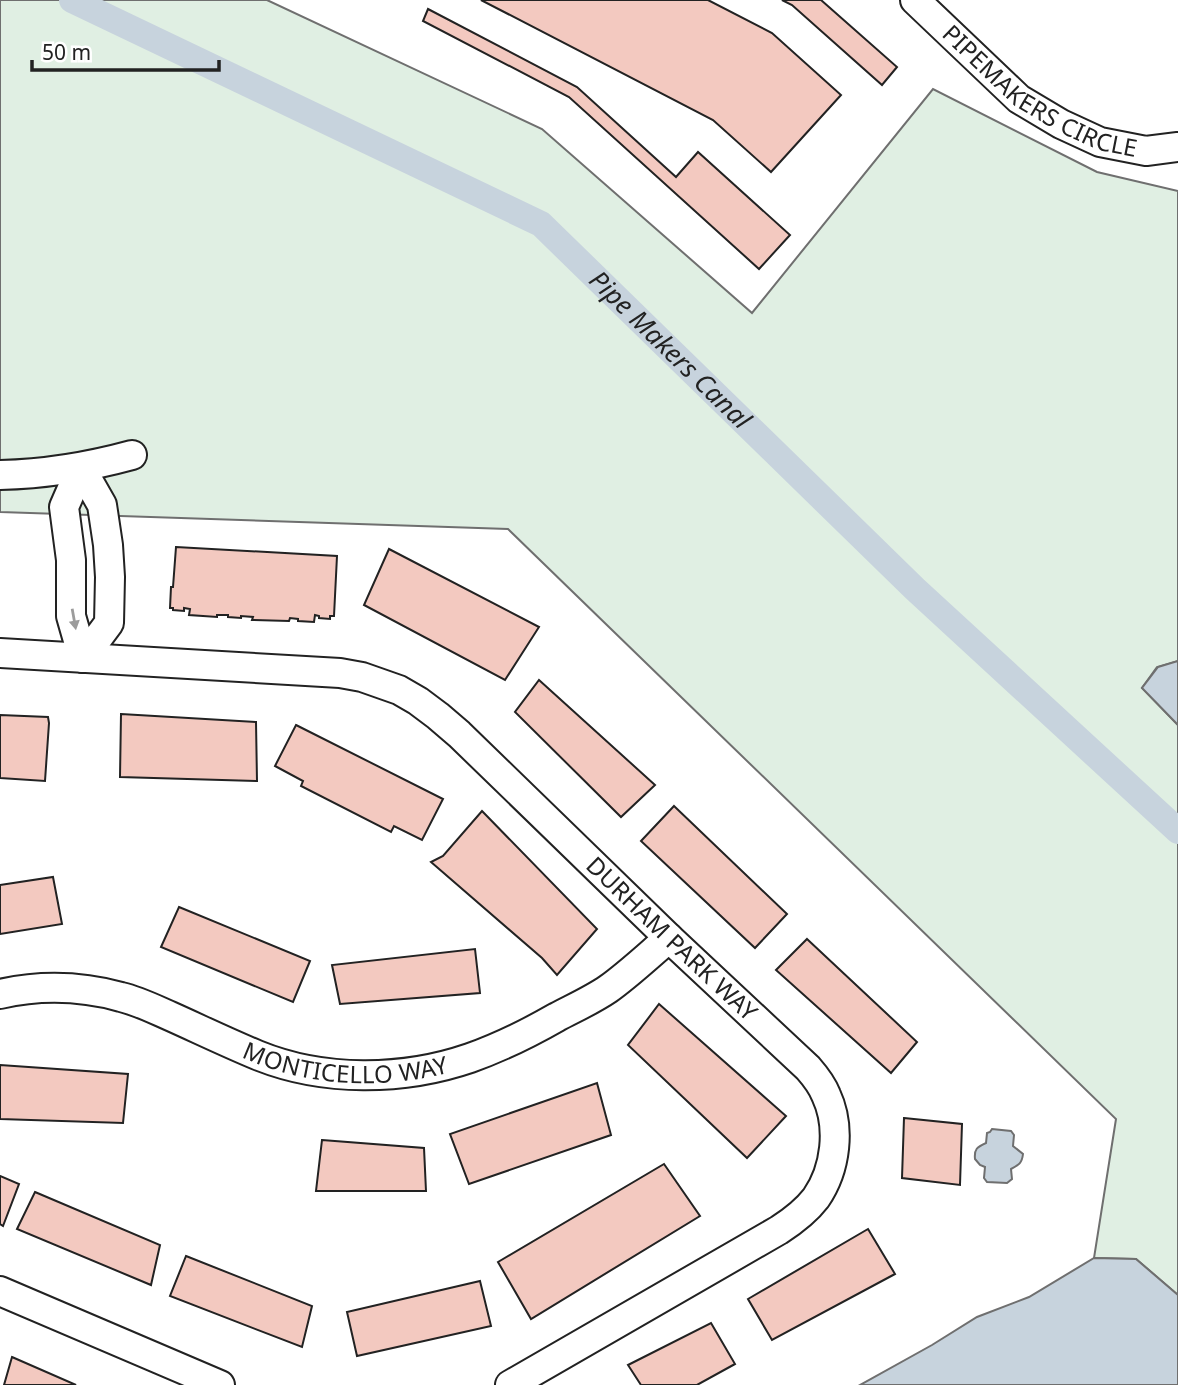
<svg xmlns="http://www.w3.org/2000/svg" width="1178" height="1385" viewBox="0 0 1178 1385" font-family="'Noto Sans',sans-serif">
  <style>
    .green { fill: #e0efe3; stroke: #6f6f6f; stroke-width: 2 }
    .water { fill: #c7d3dd; stroke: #6f6f6f; stroke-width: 2 }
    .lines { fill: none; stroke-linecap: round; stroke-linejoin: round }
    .canal { stroke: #c7d3dd; stroke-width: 26 }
    .building { fill: #f3c9c0; stroke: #222; stroke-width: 2 }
    .minor-casing { stroke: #222; stroke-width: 32 }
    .minor { stroke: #fff; stroke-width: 28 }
    .oneway { fill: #9c9c9c }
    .labels { text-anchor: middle; stroke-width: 5; stroke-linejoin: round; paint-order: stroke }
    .street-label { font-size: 24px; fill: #222; stroke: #fff }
    .water-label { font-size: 26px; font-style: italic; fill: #222; stroke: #fff }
  </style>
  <rect width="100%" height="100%" fill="#fff"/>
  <path class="green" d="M 0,0 L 267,0 L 542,129 L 752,313 L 933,89 L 1097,172 L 1178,191 L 1178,661 L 1157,667 L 1142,688 L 1178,725 L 1178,1295 L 1136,1259 L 1094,1258 L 1116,1119 L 508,529 L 0,512 Z"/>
  <g class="water">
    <path d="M 1178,661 L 1178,725 L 1142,688 L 1158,667 Z"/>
    <path d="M 992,1129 L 1011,1131 L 1014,1135 L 1013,1146 L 1023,1154 C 1022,1163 1019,1165 1011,1169 L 1012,1179 L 1007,1183 L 987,1182 L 984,1178 L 985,1167 L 980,1165 L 975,1159 C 974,1149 977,1147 986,1143 L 987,1133 L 990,1132 Z"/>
    <path d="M 1094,1258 L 1136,1259 L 1178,1295 L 1178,1385 L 860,1385 L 932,1345 L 977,1317 L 1029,1297 Z"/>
  </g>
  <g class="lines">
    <path class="canal" id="s1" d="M 72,0 L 541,224 L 915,589 L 1178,831"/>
  </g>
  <g class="building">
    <path d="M 481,0 L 708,0 L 772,33 L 841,95 L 771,172 L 713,120 Z"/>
    <path d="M 782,0 L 821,0 L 897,67 L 882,85 L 792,5 Z"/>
    <path d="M 428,9 L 577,87 L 676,177 L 698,152 L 790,235 L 759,269 L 569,97 L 423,21 Z"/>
    <path d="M 176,547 L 337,556 L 334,616 L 330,616 L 330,619 L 319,618 L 319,616 L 315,615 L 314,622 L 298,621 L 298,619 L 290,618 L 289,621 L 252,620 L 253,617 L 241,616 L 241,618 L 228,617 L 228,615 L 217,615 L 217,617 L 189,615 L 190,609 L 184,608 L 184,611 L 173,610 L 173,608 L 170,608 L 171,587 L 173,587 Z"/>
    <path d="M 389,549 L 539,627 L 505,680 L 364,605 Z"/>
    <path d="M 539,680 L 655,785 L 621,817 L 515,712 Z"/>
    <path d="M 121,714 L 256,722 L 257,781 L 120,777 Z"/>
    <path d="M 0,715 L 48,717 L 49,723 L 45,781 L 0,778 Z"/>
    <path d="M 296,725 L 443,799 L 422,840 L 394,826 L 391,832 L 301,786 L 303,781 L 275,766 Z"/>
    <path d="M 674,806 L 787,914 L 755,948 L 641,841 Z"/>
    <path d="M 482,811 L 597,929 L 557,975 L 542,958 L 431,862 L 443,856 Z"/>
    <path d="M 53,877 L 62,924 L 0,934 L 0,885 Z"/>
    <path d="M 179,907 L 310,961 L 293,1002 L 161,947 Z"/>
    <path d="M 807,939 L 917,1042 L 891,1073 L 776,970 Z"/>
    <path d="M 475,949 L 480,993 L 340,1004 L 332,965 Z"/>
    <path d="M 659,1004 L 786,1116 L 747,1158 L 628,1045 Z"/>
    <path d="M 0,1065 L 128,1074 L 123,1123 L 0,1119 Z"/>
    <path d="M 597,1083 L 611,1135 L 469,1184 L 450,1134 Z"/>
    <path d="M 904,1118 L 962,1124 L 960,1185 L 902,1178 Z"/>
    <path d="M 322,1140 L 424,1148 L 426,1191 L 316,1191 Z"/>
    <path d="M 664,1164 L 700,1216 L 531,1319 L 498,1262 Z"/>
    <path d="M 0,1176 L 19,1184 L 3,1226 L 0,1224 Z"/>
    <path d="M 35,1192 L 160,1245 L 151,1285 L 17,1229 Z"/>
    <path d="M 868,1229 L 895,1274 L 772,1340 L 748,1299 Z"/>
    <path d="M 186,1256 L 312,1306 L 302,1347 L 170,1296 Z"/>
    <path d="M 480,1281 L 491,1326 L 357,1356 L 347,1312 Z"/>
    <path d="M 711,1323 L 735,1364 L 697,1385 L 641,1385 L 628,1365 Z"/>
    <path d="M 12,1357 L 76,1385 L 4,1385 Z"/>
  </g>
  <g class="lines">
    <g class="minor-casing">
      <g id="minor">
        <path id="s2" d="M 915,0 L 1019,99 L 1061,124 L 1100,142 L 1146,151 L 1178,147"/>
        <path d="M 81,468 L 102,505 L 108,545 L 110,577 L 109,623 L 83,658"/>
        <path d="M 81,468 L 64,507 L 71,560 L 71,616 L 83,658"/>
        <path d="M 0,475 C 46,474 88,467 132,455"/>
        <path id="s3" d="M 0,653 L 340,673 L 362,677 L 399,690 L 418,701 L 438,716 L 459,734 L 669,938 L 808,1068 C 815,1076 822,1085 826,1095 C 841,1127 836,1169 816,1198 C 806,1211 793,1221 779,1230 L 510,1385"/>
        <path id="s4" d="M 0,994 C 40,985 81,986 121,997 C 138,1001 154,1009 170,1016 C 199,1029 228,1043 257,1055 C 323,1082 403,1081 470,1058 C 501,1047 529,1033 557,1017 C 574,1008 592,1000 608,989 C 629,974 649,955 669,938"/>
        <path d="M 0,1291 L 220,1385"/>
      </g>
    </g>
    <use href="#minor" class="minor"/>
  </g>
  <defs><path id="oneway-solid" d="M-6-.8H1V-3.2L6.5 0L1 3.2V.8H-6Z" transform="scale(1.75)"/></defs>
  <use class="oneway" href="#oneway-solid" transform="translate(74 619) rotate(80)"/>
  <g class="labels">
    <g class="street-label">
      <text dy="8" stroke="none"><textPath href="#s2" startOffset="158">PIPEMAKERS CIRCLE</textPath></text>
      <text dy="8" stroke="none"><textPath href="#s3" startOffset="772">DURHAM PARK WAY</textPath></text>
      <text dy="8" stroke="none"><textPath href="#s4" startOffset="360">MONTICELLO WAY</textPath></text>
    </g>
    <g class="water-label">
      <text dy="9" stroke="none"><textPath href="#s1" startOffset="700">Pipe Makers Canal</textPath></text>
    </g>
  </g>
  <path d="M32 60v10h187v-10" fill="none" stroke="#222222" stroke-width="3.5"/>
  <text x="42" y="60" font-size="21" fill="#222222" stroke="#ffffff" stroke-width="5" paint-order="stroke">50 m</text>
</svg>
